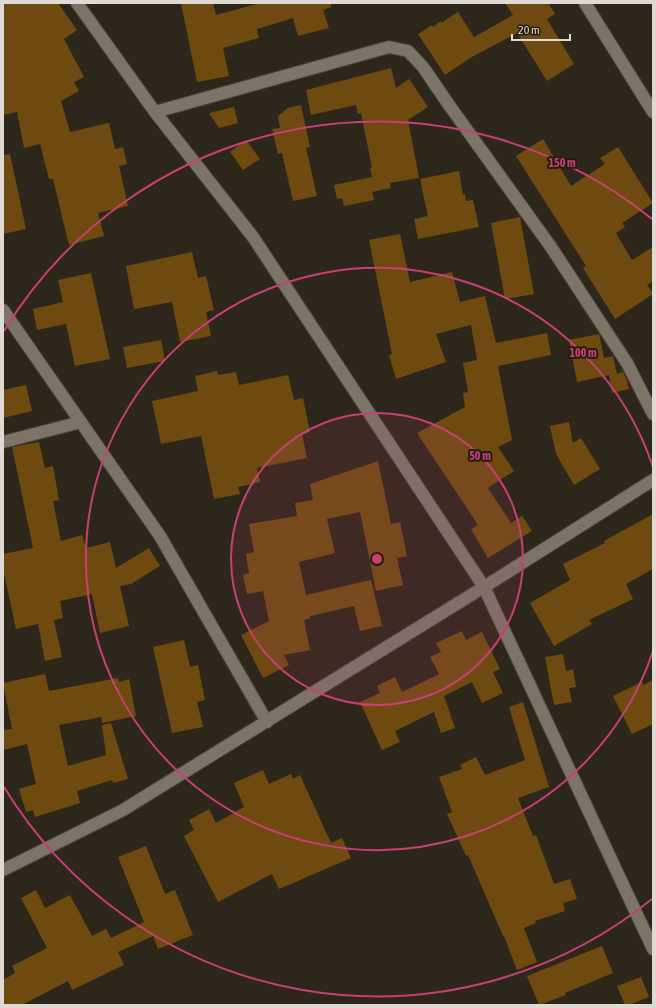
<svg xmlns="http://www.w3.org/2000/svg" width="656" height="1008" viewBox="0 0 656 1008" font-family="'Asap Condensed',sans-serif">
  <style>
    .building { fill: #6e4a10 }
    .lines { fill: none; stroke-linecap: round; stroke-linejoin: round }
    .minor-casing { stroke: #4a443b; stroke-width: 14 }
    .minor { stroke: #7b7467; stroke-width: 12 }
    .ring { fill: none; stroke: #c83f73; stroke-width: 2 }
    .centre { fill: #c83f73; stroke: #231d12; stroke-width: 2 }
    .ring-label { font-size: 12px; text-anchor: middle; font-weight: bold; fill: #c83f73; stroke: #231d12; stroke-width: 4; stroke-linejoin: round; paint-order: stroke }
  </style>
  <rect width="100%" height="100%" fill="#2d261b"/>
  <g class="building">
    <path d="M 3,3 L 58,3 L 77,30 L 64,39 L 84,77 L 74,82 L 79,91 L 61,101 L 70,132 L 109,123 L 115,149 L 123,147 L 127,164 L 119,166 L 128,206 L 98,213 L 104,236 L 69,245 L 53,179 L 49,179 L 40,144 L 24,148 L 17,112 L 3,115 Z"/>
    <path d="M 181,3 L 213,3 L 216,15 L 261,3 L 331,3 L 331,7 L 323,10 L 329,28 L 298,36 L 293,18 L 257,29 L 259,38 L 223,48 L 229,76 L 197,82 Z"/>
    <path d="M 505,3 L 548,3 L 555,14 L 547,19 L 574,64 L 547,81 L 517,33 L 470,58 L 445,75 L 418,34 L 432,25 L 433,27 L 441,21 L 441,23 L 458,12 L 474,37 L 513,15 Z"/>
    <path d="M 391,68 L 396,88 L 409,79 L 428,107 L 408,120 L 419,178 L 390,183 L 391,188 L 372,192 L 374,200 L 344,206 L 342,198 L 337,199 L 334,185 L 372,177 L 370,168 L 372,168 L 361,113 L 358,114 L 356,105 L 311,115 L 306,90 Z"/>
    <path d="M 301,105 L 310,147 L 306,148 L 317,196 L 293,201 L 282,153 L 278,154 L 272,129 L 280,128 L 278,116 L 288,108 Z"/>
    <path d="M 234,107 L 238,123 L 219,128 L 209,113 Z"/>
    <path d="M 543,139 L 571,186 L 605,164 L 600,158 L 618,147 L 653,203 L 622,223 L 625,227 L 616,233 L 632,260 L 653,247 L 653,281 L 647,285 L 653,294 L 615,319 L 583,268 L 586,266 L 516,156 Z"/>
    <path d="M 246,140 L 260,159 L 243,170 L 230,152 Z"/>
    <path d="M 10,154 L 26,229 L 3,234 L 3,155 Z"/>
    <path d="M 459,171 L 463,195 L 465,194 L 466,201 L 473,200 L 479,227 L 418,239 L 414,219 L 428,216 L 420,179 Z"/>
    <path d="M 520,217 L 534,294 L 505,299 L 491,223 Z"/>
    <path d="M 400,234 L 410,282 L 452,272 L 460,302 L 485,296 L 496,343 L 547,333 L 551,355 L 498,366 L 512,440 L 498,447 L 514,471 L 488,488 L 511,523 L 522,516 L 532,531 L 488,558 L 471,529 L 478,525 L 417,433 L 465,407 L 463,393 L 468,392 L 463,363 L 477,360 L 471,325 L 436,334 L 446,362 L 396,379 L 389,355 L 392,354 L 369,240 Z"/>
    <path d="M 192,252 L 198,278 L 206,276 L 214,310 L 206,312 L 211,336 L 180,342 L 172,302 L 134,309 L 126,266 Z"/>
    <path d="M 91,273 L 110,359 L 75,366 L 66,324 L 37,330 L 33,309 L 63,302 L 58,280 Z"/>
    <path d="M 599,334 L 604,358 L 613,356 L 617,374 L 623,372 L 627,380 L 629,389 L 612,393 L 609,375 L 577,382 L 569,340 Z"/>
    <path d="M 161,340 L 165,361 L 127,368 L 123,347 Z"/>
    <path d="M 217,371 L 218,375 L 236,372 L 239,385 L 288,375 L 294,400 L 303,398 L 310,432 L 302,434 L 307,458 L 257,468 L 260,482 L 238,487 L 240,494 L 214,499 L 201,436 L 161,444 L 152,401 L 198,391 L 195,376 Z"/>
    <path d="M 26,385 L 32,411 L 3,418 L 3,390 Z"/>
    <path d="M 569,422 L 573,443 L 581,438 L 600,469 L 574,485 L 556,454 L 550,426 Z"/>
    <path d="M 39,442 L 45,468 L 53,466 L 59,500 L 53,501 L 61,541 L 82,535 L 86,548 L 110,542 L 116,568 L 149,548 L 160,566 L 131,584 L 120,586 L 129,626 L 100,633 L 92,594 L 60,601 L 63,618 L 54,620 L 62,657 L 45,661 L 38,624 L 16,629 L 3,569 L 3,554 L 33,548 L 12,447 Z"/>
    <path d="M 378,461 L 391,524 L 400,522 L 407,556 L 397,558 L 403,585 L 376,591 L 360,512 L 327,519 L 335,553 L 299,562 L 306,595 L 371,580 L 382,626 L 360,631 L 354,606 L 310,616 L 310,618 L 304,620 L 310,650 L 284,655 L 289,665 L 263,678 L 241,635 L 269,621 L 263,591 L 247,594 L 243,575 L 249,573 L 246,554 L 254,552 L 249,524 L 297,516 L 295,503 L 313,500 L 310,484 Z"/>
    <path d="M 653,514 L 653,569 L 626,584 L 633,599 L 589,620 L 592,624 L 554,646 L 530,603 L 570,580 L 563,564 L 605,543 L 604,541 Z"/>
    <path d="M 462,631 L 466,640 L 482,632 L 500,669 L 493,672 L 503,693 L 482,703 L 472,682 L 444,696 L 455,728 L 441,733 L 434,712 L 395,731 L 400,742 L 382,750 L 360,702 L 380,693 L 377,686 L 395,677 L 402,692 L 439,674 L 430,657 L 441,652 L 436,643 Z"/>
    <path d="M 184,640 L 190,667 L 198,665 L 205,700 L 197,702 L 203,727 L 172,733 L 153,647 Z"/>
    <path d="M 563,654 L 566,671 L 573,669 L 576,687 L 569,688 L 572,702 L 554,705 L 545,657 Z"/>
    <path d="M 45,674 L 49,691 L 118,678 L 119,682 L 129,679 L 136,716 L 102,723 L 101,717 L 59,725 L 68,766 L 106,755 L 102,725 L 111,723 L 128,779 L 113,783 L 112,780 L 77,791 L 80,803 L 35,817 L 33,810 L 26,812 L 19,789 L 36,784 L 27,744 L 3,750 L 3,730 L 12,729 L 3,683 Z"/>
    <path d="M 653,680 L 653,724 L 632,734 L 613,696 L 642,682 L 643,685 Z"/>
    <path d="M 523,702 L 549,787 L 518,798 L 533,836 L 536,835 L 554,884 L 570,879 L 577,899 L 563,903 L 565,911 L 535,921 L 536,923 L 524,928 L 537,962 L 517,970 L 504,936 L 503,936 L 468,855 L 466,856 L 447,814 L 452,812 L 439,777 L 462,769 L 460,765 L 476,757 L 485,775 L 525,760 L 509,707 Z"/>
    <path d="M 263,770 L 269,784 L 291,774 L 293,779 L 300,775 L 331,843 L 342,838 L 351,858 L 279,889 L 272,874 L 218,902 L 184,836 L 194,830 L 189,820 L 209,809 L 216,823 L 244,807 L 234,783 Z"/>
    <path d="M 146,846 L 165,894 L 175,890 L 193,935 L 158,949 L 153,936 L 118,952 L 124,965 L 72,990 L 68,981 L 22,1005 L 3,1005 L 3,980 L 15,973 L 12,966 L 47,948 L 21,898 L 36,890 L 45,908 L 70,895 L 92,936 L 106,929 L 111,938 L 144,922 L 118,857 Z"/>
    <path d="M 602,946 L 613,973 L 565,993 L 566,995 L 539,1005 L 527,976 Z"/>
    <path d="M 641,977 L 649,997 L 629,1005 L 625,1005 L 617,986 Z"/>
  </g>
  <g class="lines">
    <g class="minor-casing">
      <g id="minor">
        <path d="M 77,3 L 155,112 L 253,237 L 484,587 L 653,949"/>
        <path d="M 585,3 L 653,112"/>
        <path d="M 155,112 L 389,47 L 408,51 L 423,67 L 449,105 L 551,247 L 627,363 L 653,414"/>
        <path d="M 3,310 L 160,536 L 267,722"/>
        <path d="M 3,442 L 81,422"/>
        <path d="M 3,870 L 123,810 L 484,587 L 653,480"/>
      </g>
    </g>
    <use href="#minor" class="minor"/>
  </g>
  <circle cx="377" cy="559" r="146" fill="#c83f73" fill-opacity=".12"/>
  <g class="ring">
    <circle cx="377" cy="559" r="146"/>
    <path d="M653 651A291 291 0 1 1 653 467"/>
    <path d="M652 899A437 437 0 0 1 4 787M4 331A437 437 0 0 1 652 219"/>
  </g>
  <circle cx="377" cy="559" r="6" class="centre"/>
  <g class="ring-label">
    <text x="562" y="167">150 m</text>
    <text x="583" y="357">100 m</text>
    <text x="480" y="460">50 m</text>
  </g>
  <rect width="656" height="1008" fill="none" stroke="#dfdad3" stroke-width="8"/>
  <path d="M512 34v6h58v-6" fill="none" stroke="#dfdad3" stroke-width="2"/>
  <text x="518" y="34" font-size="12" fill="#dfdad3" stroke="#231d12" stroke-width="3" paint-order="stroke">20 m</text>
</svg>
